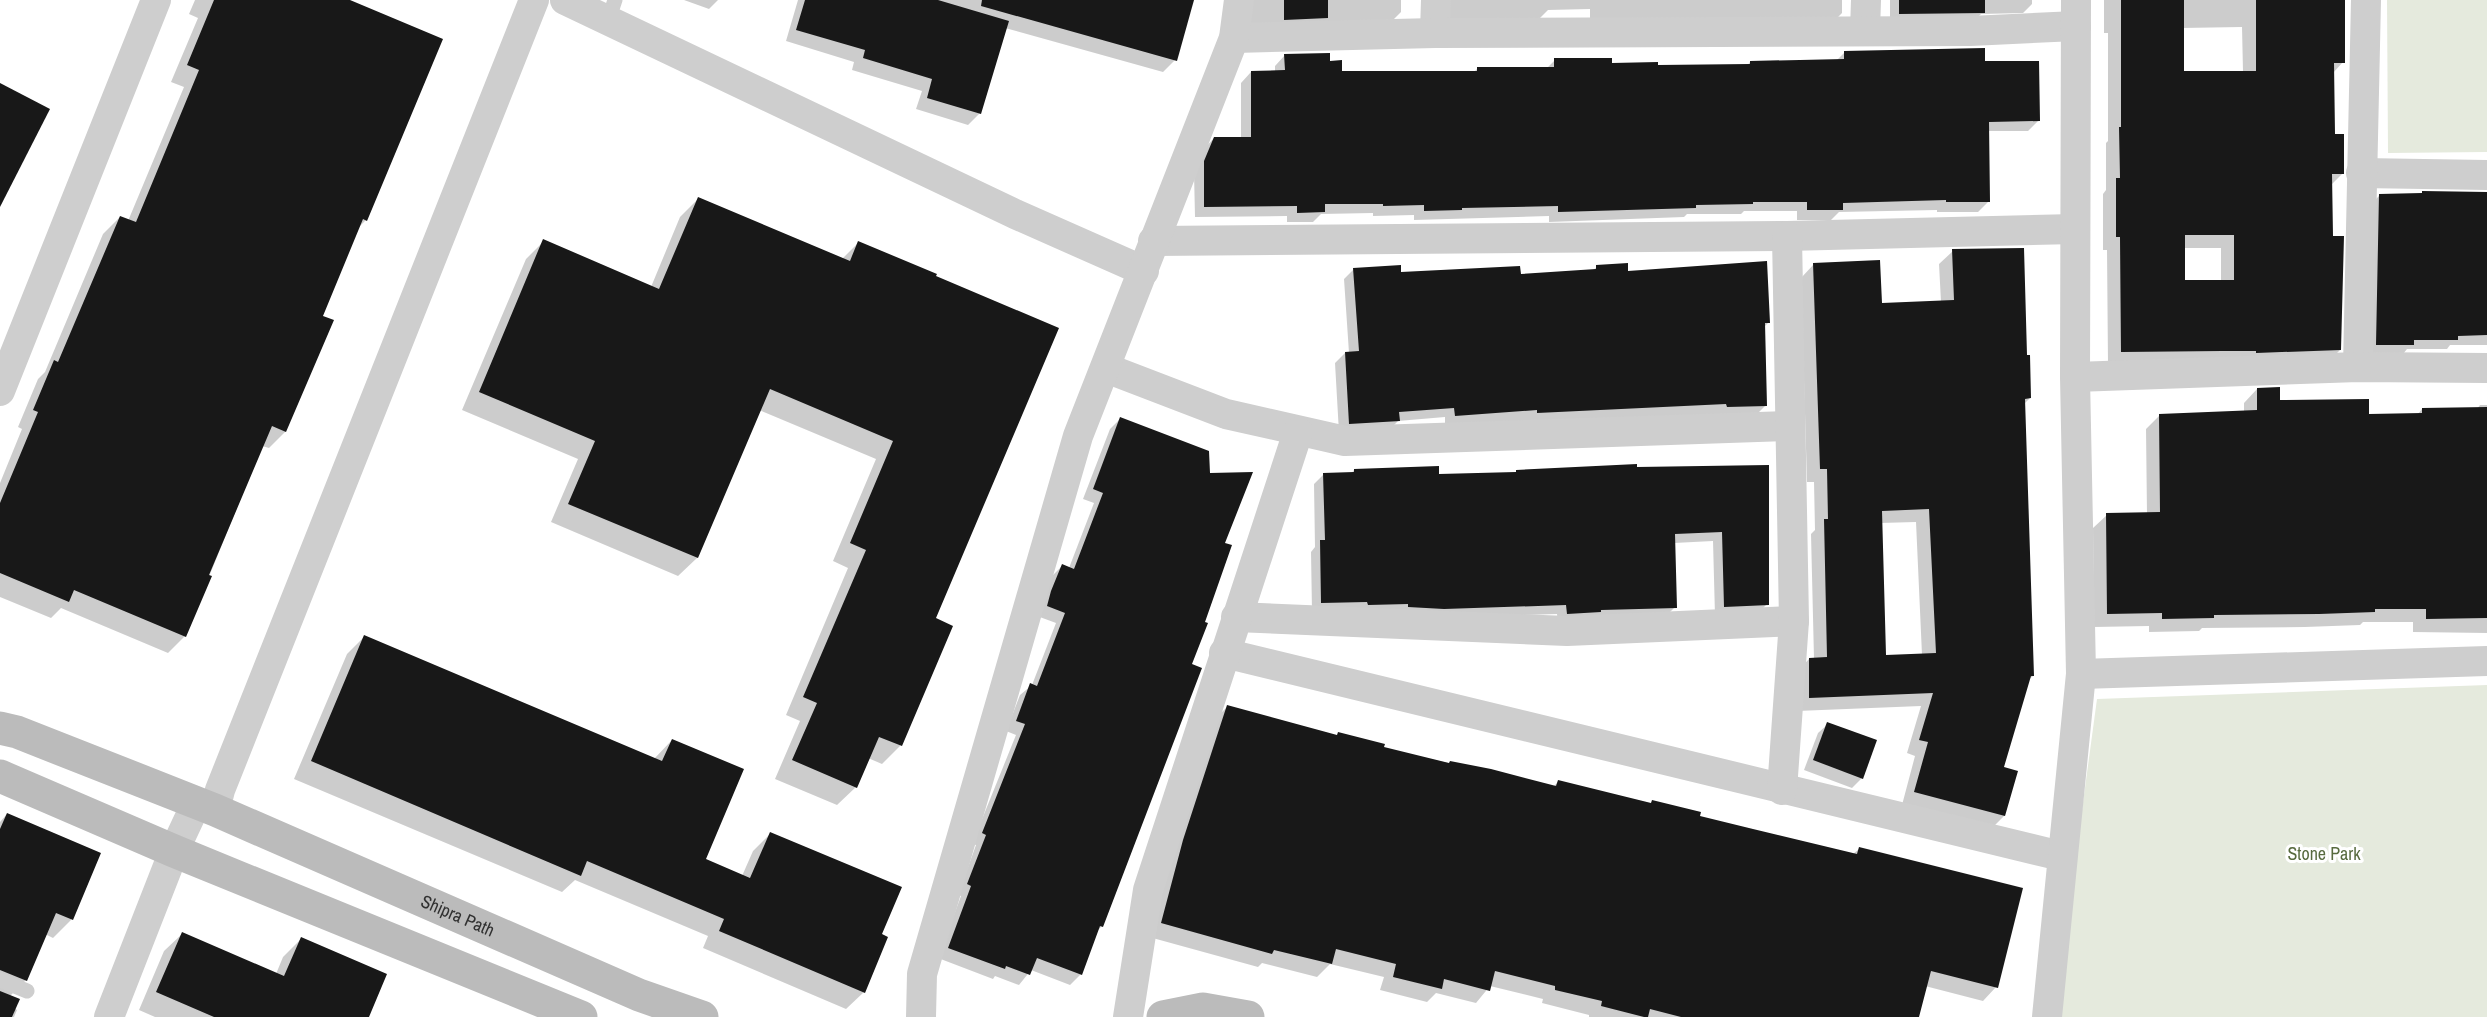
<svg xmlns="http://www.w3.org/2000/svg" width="2487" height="1017" viewBox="0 0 2487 1017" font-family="'Archivo Narrow',sans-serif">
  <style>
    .green { fill: #e5eadd }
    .shadow { fill: #0003; fill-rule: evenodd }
    .building { fill: #181818; fill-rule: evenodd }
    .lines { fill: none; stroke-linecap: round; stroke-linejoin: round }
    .lane { stroke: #cecece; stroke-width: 15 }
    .street { stroke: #cecece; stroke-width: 30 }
    .secondary { stroke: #bbb; stroke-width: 33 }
    .labels { text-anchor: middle; stroke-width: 6; stroke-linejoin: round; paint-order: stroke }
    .park-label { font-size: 18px; fill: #586b3f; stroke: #fff }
    .street-label { font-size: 18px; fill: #313131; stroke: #fff }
  </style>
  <rect width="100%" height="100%" fill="#fff"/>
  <g class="green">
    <path d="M 2387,0 L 2487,0 L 2487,152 L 2388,153 Z"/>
    <path d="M 2487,685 L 2487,1017 L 2054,1017 L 2097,699 Z"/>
  </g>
  <g class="shadow">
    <path d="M 195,0 L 346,0 L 366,220 L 358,228 L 321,316 L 285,432 L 269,448 L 262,446 L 185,636 L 168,653 L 61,608 L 51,618 L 0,597 L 0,483 L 22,429 L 18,427 L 38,379 L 45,372 L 103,234 L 120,217 L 128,221 L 184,87 L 171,82 L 198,18 L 189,14 Z"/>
    <path d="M 684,0 L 718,0 L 709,9 Z"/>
    <path d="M 798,0 L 1192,0 L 1175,60 L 1163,72 L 1005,28 L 980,113 L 968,125 L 916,109 L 922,91 L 852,70 L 854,62 L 786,41 Z"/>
    <path d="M 1245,0 L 1401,0 L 1401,12 L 1389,24 L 1246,32 Z"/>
    <path d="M 1446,0 L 1842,0 L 1842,13 L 1832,23 L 1590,19 L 1590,9 L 1548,10 L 1540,18 L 1446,19 Z"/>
    <path d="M 1890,0 L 2032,0 L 2032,4 L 2023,13 L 1981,14 L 1973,22 L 1890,23 Z"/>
    <path d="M 2104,0 L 2345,0 L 2343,62 L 2333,73 L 2334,136 L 2343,173 L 2331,185 L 2331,238 L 2340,350 L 2326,364 L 2108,365 L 2107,250 L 2103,250 L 2103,194 L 2106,190 L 2106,143 L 2108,141 L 2108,33 L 2104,33 ZM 2242,27 L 2243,72 L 2182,73 L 2182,28 ZM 2183,248 L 2221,248 L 2221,281 L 2184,281 Z"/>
    <path d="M 1844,53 L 1984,63 L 2038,121 L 2028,131 L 1988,131 L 1988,202 L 1978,212 L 1937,212 L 1937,210 L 1839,212 L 1831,220 L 1797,220 L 1797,211 L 1744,211 L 1741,214 L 1687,214 L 1684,217 L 1549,222 L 1549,216 L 1414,220 L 1414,215 L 1373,216 L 1373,213 L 1321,214 L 1313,222 L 1287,222 L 1287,216 L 1195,217 L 1194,173 L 1204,149 L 1214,138 L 1241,138 L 1241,83 L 1251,72 L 1275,72 L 1275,66 L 1285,55 L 1329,62 L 1341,73 L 1474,72 L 1477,69 L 1546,69 L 1555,60 L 1657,66 L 1747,66 L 1750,62 L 1836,61 Z"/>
    <path d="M 2487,194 L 2487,345 L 2450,345 L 2447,349 L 2407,349 L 2403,354 L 2367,354 L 2370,205 L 2380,195 Z"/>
    <path d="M 699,198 L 842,259 L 859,242 L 934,619 L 951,626 L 900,746 L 882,764 L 868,758 L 856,787 L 837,805 L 775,779 L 800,721 L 786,715 L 848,568 L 833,561 L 876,459 L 759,410 L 697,558 L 678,576 L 551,522 L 578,459 L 462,410 L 526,259 L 544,241 L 651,287 L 680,217 Z"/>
    <path d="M 1953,251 L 2025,357 L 2030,398 L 2024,404 L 2033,676 L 2028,680 L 2002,768 L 2004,816 L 1991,829 L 1902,805 L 1915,756 L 1907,753 L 1921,706 L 1797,711 L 1796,673 L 1809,659 L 1814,659 L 1811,534 L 1815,530 L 1814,482 L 1807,482 L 1801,278 L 1814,264 L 1880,305 L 1941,302 L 1939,264 ZM 1916,522 L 1922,655 L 1884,656 L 1880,523 Z"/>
    <path d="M 1597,267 L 1627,272 L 1769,322 L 1764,327 L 1765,406 L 1755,416 L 1445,425 L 1445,417 L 1398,421 L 1388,431 L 1339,433 L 1335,363 L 1345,353 L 1349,353 L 1344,279 L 1354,269 L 1400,274 L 1519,276 L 1592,271 Z"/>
    <path d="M 2257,389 L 2279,401 L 2367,415 L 2418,414 L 2422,409 L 2477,409 L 2480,405 L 2487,405 L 2487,633 L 2413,632 L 2413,622 L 2363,622 L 2360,625 L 2305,627 L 2202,628 L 2199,631 L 2149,632 L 2149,626 L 2094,627 L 2093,528 L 2107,515 L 2147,514 L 2146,429 L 2159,416 L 2244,412 L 2244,403 Z"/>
    <path d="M 1120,419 L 1209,475 L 1223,544 L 1102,926 L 1097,931 L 1081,974 L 1070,985 L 1031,970 L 1019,985 L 995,976 L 993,979 L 938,958 L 961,896 L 958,895 L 976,845 L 972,844 L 1016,735 L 1006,731 L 1020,695 L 1032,685 L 1056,623 L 1037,616 L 1052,576 L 1062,566 L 1069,568 L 1094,503 L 1083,499 L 1110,429 Z"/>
    <path d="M 1768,466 L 1767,604 L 1757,614 L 1715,616 L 1713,541 L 1674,543 L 1675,607 L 1665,617 L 1558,623 L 1557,614 L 1434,618 L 1312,612 L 1311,552 L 1315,547 L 1314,484 L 1324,474 L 1351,474 L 1354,470 L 1438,475 Z"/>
    <path d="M 364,637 L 654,759 L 672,740 L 704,860 L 742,876 L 753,851 L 771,833 L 880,935 L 864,992 L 846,1009 L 703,948 L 708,936 L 575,880 L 562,892 L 294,779 L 347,654 Z"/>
    <path d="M 1227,707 L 1382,748 L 1553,787 L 1558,782 L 1650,804 L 1653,801 L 1698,817 L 1853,854 L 1859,849 L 1996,987 L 1983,1001 L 1925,986 L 1917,1017 L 1589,1017 L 1589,1015 L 1542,1003 L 1543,999 L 1490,986 L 1476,1003 L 1436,993 L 1427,1002 L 1380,990 L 1384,977 L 1330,964 L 1317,977 L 1262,963 L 1258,967 L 1149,937 L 1214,720 Z"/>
    <path d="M 1828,724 L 1862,778 L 1852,788 L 1804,770 L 1818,733 Z"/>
    <path d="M 7,814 L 99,853 L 71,920 L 53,938 L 45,934 L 26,980 L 10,996 L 14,1008 L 17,1010 L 14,1017 L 0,1017 L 0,822 Z"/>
    <path d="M 182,934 L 276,974 L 283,957 L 301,939 L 367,1017 L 155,1017 L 139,1010 L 164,951 Z"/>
  </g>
  <g class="building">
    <path d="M 214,0 L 350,0 L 443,39 L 367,221 L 363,219 L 323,316 L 334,320 L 286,432 L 272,426 L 209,575 L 212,576 L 186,637 L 74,590 L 69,602 L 0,573 L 0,503 L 38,412 L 33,410 L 54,360 L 58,362 L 120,216 L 136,222 L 199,70 L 187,65 Z"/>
    <path d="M 805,0 L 938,0 L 1009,21 L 981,114 L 927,98 L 932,79 L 863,58 L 865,50 L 796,30 Z"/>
    <path d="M 982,0 L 1194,0 L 1177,61 L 981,6 Z"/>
    <path d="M 1284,0 L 1328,0 L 1328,18 L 1284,20 Z"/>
    <path d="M 1899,0 L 1985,0 L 1985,13 L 1899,14 Z"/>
    <path d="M 2121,0 L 2184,0 L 2184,71 L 2256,71 L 2256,0 L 2345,0 L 2345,63 L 2334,63 L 2335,134 L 2344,134 L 2344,174 L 2332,174 L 2333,236 L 2344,236 L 2341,350 L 2256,353 L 2256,351 L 2222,351 L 2121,352 L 2120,237 L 2116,237 L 2116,178 L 2120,178 L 2119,127 L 2121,127 ZM 2185,235 L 2234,235 L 2234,280 L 2185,280 Z"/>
    <path d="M 1985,48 L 1985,61 L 2039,61 L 2040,121 L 1989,122 L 1990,202 L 1946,202 L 1946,200 L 1843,203 L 1843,210 L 1807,210 L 1807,202 L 1753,202 L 1753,204 L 1696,205 L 1696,208 L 1558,212 L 1558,206 L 1462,208 L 1462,210 L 1424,211 L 1424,205 L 1383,206 L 1383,204 L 1325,204 L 1325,212 L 1297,213 L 1297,206 L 1204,207 L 1204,161 L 1214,137 L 1251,137 L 1251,71 L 1285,70 L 1284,54 L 1330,53 L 1330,61 L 1342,60 L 1342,71 L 1477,71 L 1477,67 L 1554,67 L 1554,58 L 1612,58 L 1612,63 L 1658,62 L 1658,65 L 1750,64 L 1750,61 L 1844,59 L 1844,51 Z"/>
    <path d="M 0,83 L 50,109 L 0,207 Z"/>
    <path d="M 2422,191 L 2487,192 L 2487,335 L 2458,336 L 2458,340 L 2414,340 L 2414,345 L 2376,345 L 2379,194 L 2422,193 Z"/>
    <path d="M 698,197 L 850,261 L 858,241 L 937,274 L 936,276 L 1059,328 L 936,618 L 953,626 L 902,746 L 879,737 L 857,788 L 792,760 L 817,703 L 803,697 L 866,550 L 850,543 L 893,441 L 770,389 L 698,558 L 568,504 L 595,441 L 479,392 L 543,239 L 659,289 Z"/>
    <path d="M 2024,248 L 2027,355 L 2030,355 L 2031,398 L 2025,399 L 2034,676 L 2031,676 L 2004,767 L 2018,771 L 2005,816 L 1914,792 L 1928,742 L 1919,740 L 1933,693 L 1809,698 L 1809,658 L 1827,657 L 1824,519 L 1828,519 L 1827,469 L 1820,469 L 1813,263 L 1880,260 L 1882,303 L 1954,300 L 1952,249 ZM 1929,509 L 1936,653 L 1886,655 L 1882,511 Z"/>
    <path d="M 1767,261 L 1770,323 L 1765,323 L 1767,406 L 1727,407 L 1726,404 L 1537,413 L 1537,410 L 1455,416 L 1454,408 L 1399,412 L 1400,421 L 1349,424 L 1345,352 L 1359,351 L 1353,268 L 1401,265 L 1401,272 L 1520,266 L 1521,274 L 1596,269 L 1596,265 L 1628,263 L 1628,271 Z"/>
    <path d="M 2280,387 L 2280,400 L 2369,399 L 2369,414 L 2422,413 L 2422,408 L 2487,407 L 2487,618 L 2426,619 L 2426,609 L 2375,609 L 2375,612 L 2319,614 L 2214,615 L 2214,618 L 2162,619 L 2162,613 L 2107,614 L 2106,513 L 2160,512 L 2159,414 L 2257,410 L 2257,388 Z"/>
    <path d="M 1120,417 L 1209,451 L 1210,473 L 1253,472 L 1225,543 L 1232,545 L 1205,622 L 1208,623 L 1192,664 L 1202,668 L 1103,927 L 1100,926 L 1082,975 L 1037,958 L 1030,975 L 1006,966 L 1005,969 L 948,948 L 971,886 L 967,884 L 986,835 L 982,833 L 1025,724 L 1016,721 L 1030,683 L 1037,686 L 1065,613 L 1047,606 L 1051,591 L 1062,564 L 1074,569 L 1103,493 L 1093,489 Z"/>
    <path d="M 1637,464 L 1637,467 L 1769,465 L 1769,605 L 1724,607 L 1722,532 L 1675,534 L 1677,608 L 1601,610 L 1601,612 L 1567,614 L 1566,605 L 1444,609 L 1408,607 L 1408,604 L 1368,605 L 1367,602 L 1321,603 L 1320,540 L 1325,540 L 1323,473 L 1354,472 L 1354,469 L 1439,466 L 1439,474 L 1516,472 L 1516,470 Z"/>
    <path d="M 364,635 L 662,761 L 672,739 L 744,769 L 706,859 L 750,878 L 770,832 L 902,887 L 882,934 L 888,937 L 865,993 L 719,931 L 724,919 L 587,861 L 581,876 L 311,761 Z"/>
    <path d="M 1227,705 L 1337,735 L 1338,732 L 1385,744 L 1384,747 L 1449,763 L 1450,761 L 1491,769 L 1556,786 L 1558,780 L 1651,803 L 1652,800 L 1701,812 L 1700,816 L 1753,829 L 1857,854 L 1859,847 L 2023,888 L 1998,988 L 1931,971 L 1919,1017 L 1681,1017 L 1650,1009 L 1648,1017 L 1644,1017 L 1601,1006 L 1602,1001 L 1555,990 L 1555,986 L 1495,971 L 1490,991 L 1444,979 L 1442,989 L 1393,977 L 1396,964 L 1336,949 L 1332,964 L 1274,950 L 1272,954 L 1161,923 L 1183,840 Z"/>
    <path d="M 1827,722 L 1877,740 L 1863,779 L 1813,760 Z"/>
    <path d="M 7,813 L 101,853 L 73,920 L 56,913 L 27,981 L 0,970 L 0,829 Z"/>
    <path d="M 182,932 L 284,976 L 301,937 L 387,974 L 369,1017 L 214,1017 L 156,992 Z"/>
    <path d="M 0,991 L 20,999 L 12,1017 L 0,1017 Z"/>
  </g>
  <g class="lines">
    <g class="lane">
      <path d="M 608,21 L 615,0"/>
      <path d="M 0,980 L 27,991"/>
    </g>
    <g class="street">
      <path d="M 565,0 L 1015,214 L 1144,271"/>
      <path d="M 1865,31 L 1866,0"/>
      <path d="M 1435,33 L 1436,0"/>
      <path d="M 1234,38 L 1435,33 L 1970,31 L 2076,26"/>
      <path d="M 2361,173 L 2487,175"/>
      <path d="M 1153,241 L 1787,236 L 2075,229"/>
      <path d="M 2358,367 L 2366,0"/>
      <path d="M 1106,368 L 1226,414 L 1345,441 L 1790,426"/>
      <path d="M 2075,377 L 2358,367 L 2487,368"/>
      <path d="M 0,391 L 156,0"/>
      <path d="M 1236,617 L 1567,631 L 1794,621"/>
      <path d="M 1224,653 L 2061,856"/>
      <path d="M 2081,674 L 2487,661"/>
      <path d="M 1782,790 L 1794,621 L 1787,236"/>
      <path d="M 215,810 L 220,790 L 534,0"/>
      <path d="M 109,1017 L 174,851 L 196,804"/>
      <path d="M 921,1017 L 922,974 L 1078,436 L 1234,38 L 1239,0"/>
      <path d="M 1128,1017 L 1148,890 L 1298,432"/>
      <path d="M 2047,1017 L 2081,674 L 2075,377 L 2076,0"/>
    </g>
    <g class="secondary">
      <path id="s1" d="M 0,728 L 17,732 L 215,810 L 639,995 L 702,1017"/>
      <path d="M 0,776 L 174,851 L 581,1017"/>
      <path d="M 1163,1017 L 1203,1009 L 1248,1017"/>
    </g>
  </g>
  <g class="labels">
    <g class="park-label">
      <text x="2324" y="860">Stone Park</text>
    </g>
    <g class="street-label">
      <text dy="6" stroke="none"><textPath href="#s1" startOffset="495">Shipra Path</textPath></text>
    </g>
  </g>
</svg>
